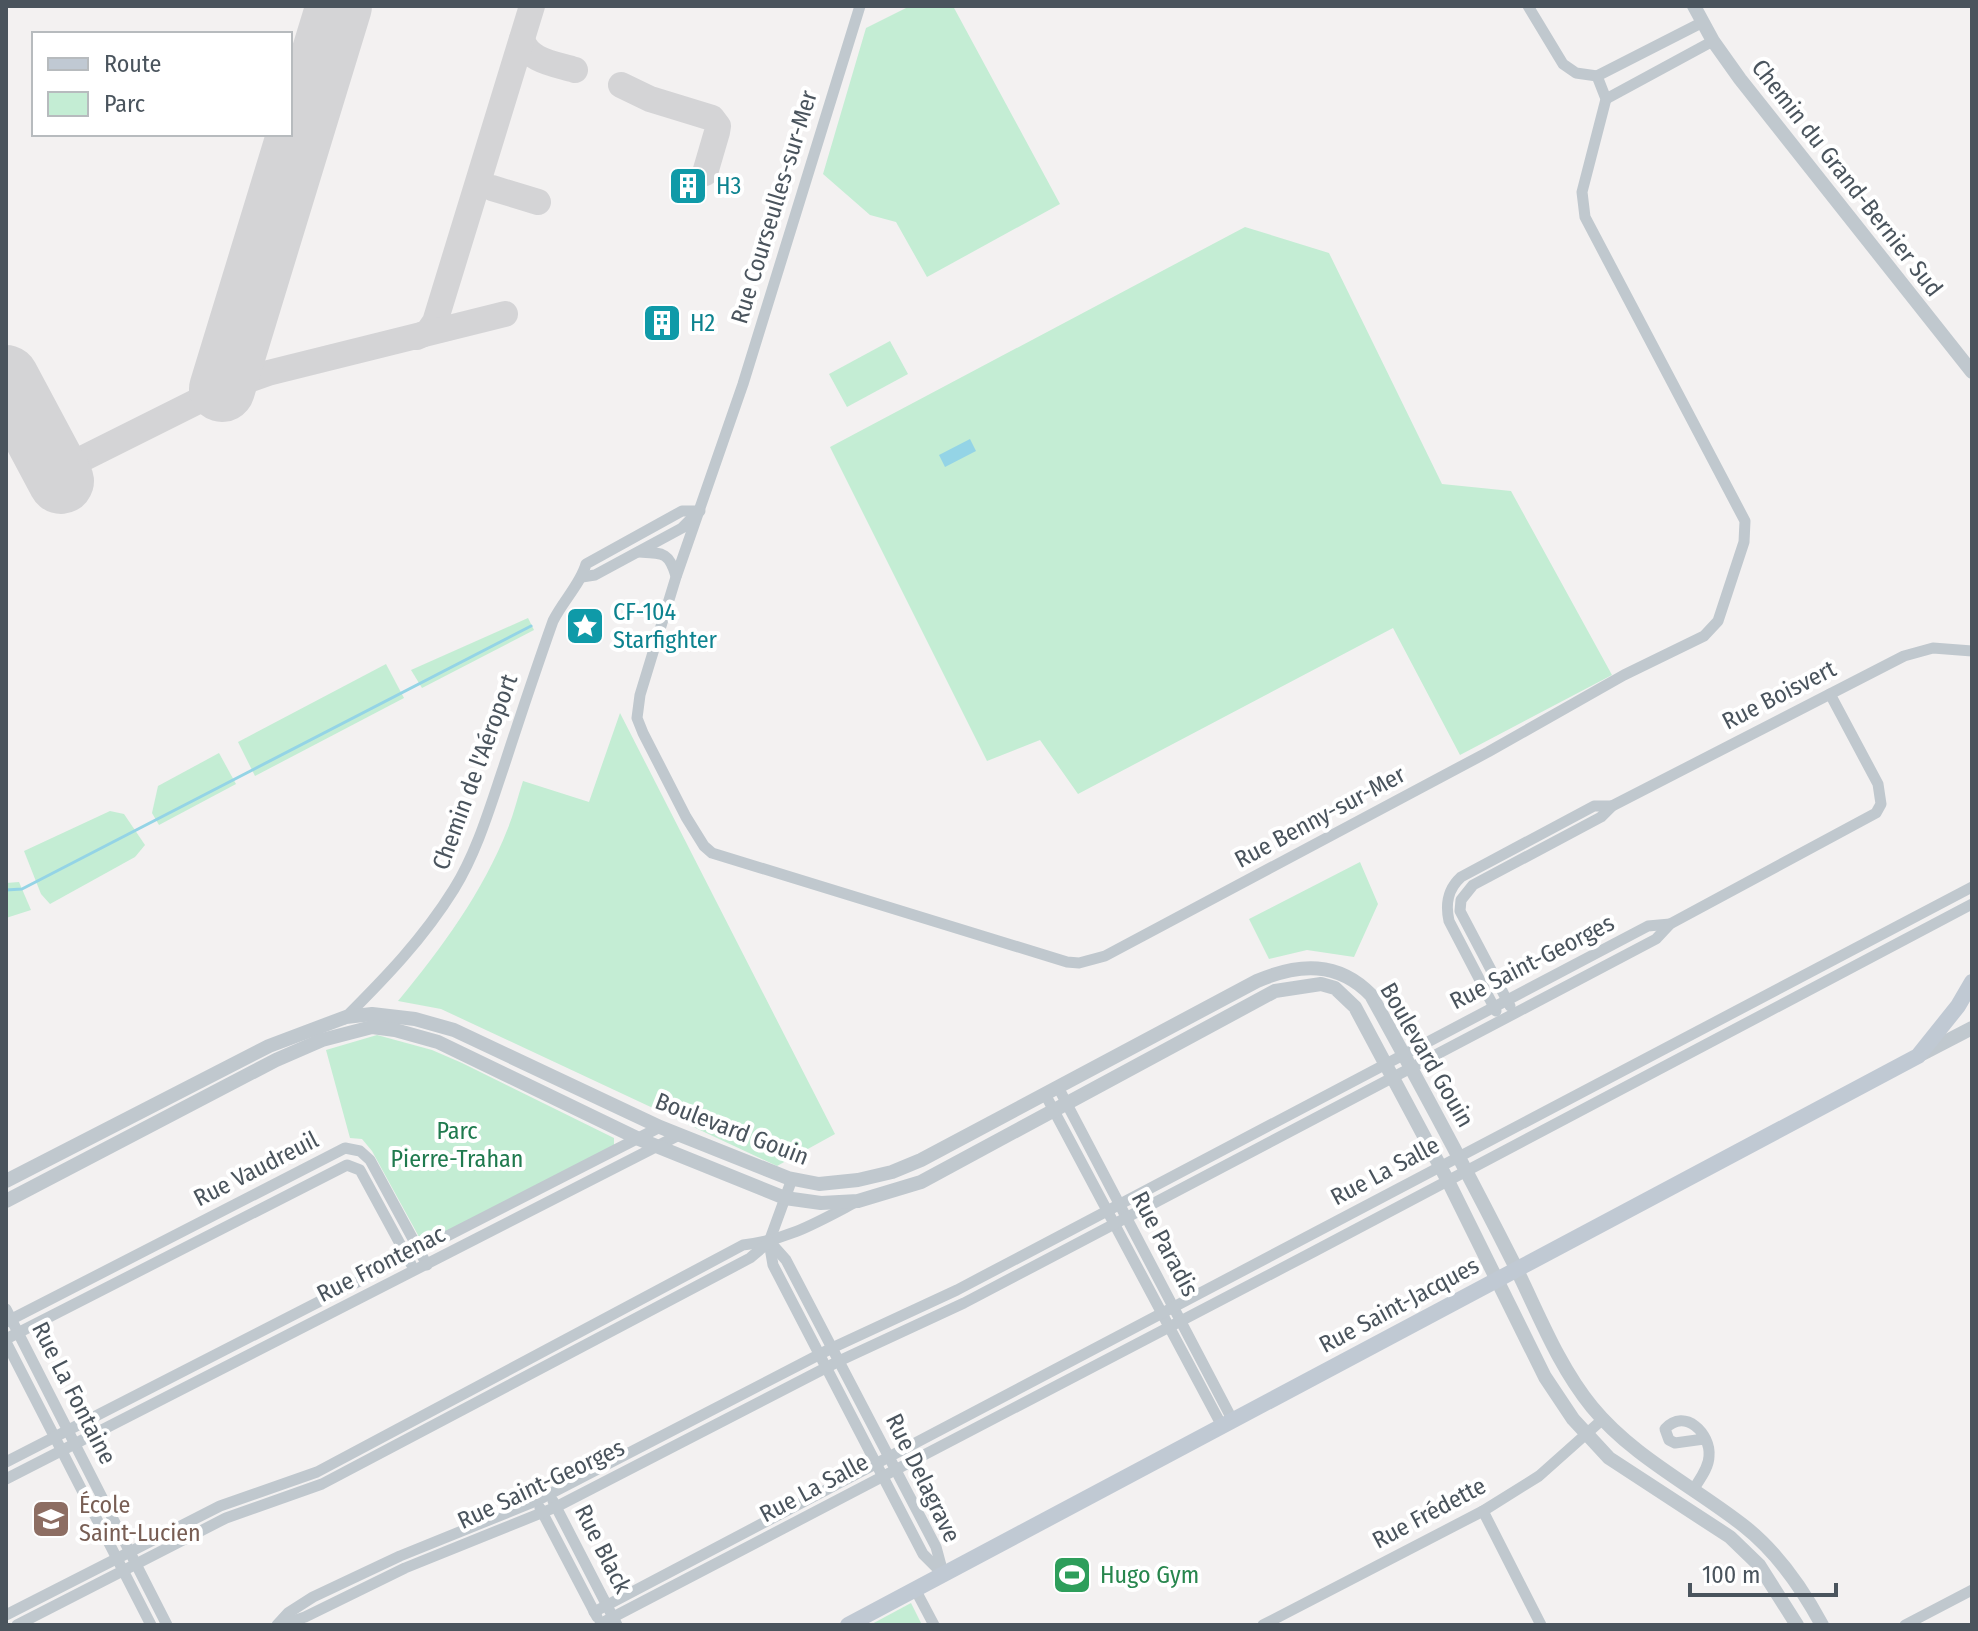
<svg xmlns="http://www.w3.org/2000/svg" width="1978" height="1631" viewBox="0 0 1978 1631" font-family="'Fira Sans Condensed',sans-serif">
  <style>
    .green { fill: #c4edd4 }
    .water { fill: #94d4e6 }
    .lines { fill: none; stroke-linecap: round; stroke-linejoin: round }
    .stream { stroke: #94d4e6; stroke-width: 3 }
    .taxiway { stroke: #d4d4d6; stroke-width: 26 }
    .runway { stroke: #d4d4d6; stroke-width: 66 }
    .minor { stroke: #c0c8ce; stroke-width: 11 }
    .tertiary { stroke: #c0c8ce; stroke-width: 14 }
    .secondary { stroke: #c0c9d3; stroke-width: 16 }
    .labels { text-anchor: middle; stroke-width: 8; stroke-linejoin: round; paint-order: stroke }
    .street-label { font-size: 24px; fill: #4a545d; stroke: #fff }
    .culture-label { font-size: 24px; fill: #0d838f; stroke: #fff; text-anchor: start }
    .park-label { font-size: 24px; fill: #1f7a4e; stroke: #fff }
    .education-label { font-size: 24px; fill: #785e54; stroke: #fff; text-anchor: start }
    .leisure-label { font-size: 24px; fill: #27864d; stroke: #fff; text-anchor: start }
  </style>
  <rect width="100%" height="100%" fill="#f3f1f1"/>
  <g class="green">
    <path d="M 910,6 L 953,6 L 1060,204 L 927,277 L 896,222 L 870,215 L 823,174 L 866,28 Z"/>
    <path d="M 1245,227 L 1329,253 L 1442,484 L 1511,491 L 1612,675 L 1460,755 L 1393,628 L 1078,794 L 1040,740 L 987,761 L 830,447 Z"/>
    <path d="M 890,341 L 908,374 L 847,407 L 829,374 Z"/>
    <path d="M 528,618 L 534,630 L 422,688 L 411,670 Z"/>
    <path d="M 386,664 L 404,698 L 255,776 L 238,742 Z"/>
    <path d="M 620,713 L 835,1134 L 777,1166 L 441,1009 L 398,1001 C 441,949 483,892 508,828 C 514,813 518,796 523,781 L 589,802 Z"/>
    <path d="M 219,753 L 236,784 L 159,825 L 152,813 L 158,786 Z"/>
    <path d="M 110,811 L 124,814 L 145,845 L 135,857 L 50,904 L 41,894 L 24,851 Z"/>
    <path d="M 1360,862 L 1378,904 L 1354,957 L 1307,950 L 1269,959 L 1249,919 Z"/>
    <path d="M 19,882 L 31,910 L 6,918 L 6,883 Z"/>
    <path d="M 377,1035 L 432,1050 L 462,1063 L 614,1138 L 614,1154 L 424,1246 L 372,1151 L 362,1139 L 350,1138 L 326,1050 Z"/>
    <path d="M 911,1603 L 922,1625 L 870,1625 Z"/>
  </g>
  <path class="water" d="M 970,439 L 976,451 L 945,467 L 939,455 Z"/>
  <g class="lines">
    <path class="stream" d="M 6,890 L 22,889 L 531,626"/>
    <g class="taxiway">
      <path d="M 522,39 C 527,61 556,64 575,70"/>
      <path d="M 621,85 L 650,99 L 712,118 L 718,126 L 717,132 L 705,173"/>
      <path d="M 492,188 L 538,202"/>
      <path d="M 417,337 L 428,332 L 435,322 L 532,6"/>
      <path d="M 56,472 L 222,389 L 268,373 L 505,314"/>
    </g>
    <g class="runway">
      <path d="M 6,378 L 61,481"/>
      <path d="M 222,389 L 339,6"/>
    </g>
    <g class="minor">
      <path d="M 860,6 L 743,384 L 676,577 L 640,695 L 637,718 L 643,733 L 686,817 L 704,846 L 712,853 L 1067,962 L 1079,963 L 1105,956 L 1488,752 L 1624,675 L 1704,636 L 1718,621 L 1744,542 L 1745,521 L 1585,217 L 1582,192 L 1606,99 L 1597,76"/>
      <path d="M 1528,6 L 1563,64 L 1576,73 L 1597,76"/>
      <path d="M 1597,76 L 1703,22"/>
      <path d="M 1606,99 L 1713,41"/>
      <path d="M 639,552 C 663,553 669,552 676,576"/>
      <path d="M 582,577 L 595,575 L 682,528 L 696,514"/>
      <path d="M 1510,1006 L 1460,911 L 1461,900 L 1473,885 L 1601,817 L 1612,806 L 1904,656 L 1933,648 L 1972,651"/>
      <path d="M 1496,1011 L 1449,921 C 1445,903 1448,889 1461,877 L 1594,806 L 1612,806"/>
      <path d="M 344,1019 C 385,978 423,939 454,889 C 477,852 490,807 504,766 C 520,717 536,669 553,621 C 563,601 581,583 586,564 L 682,511 L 700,511"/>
      <path d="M 1058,1087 L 1233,1421"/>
      <path d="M 1045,1094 L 1222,1426"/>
      <path d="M 792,1179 L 769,1242 L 773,1265 L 923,1554 L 943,1574"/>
      <path d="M 770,1242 L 786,1260 L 936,1547 L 943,1573"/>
      <path d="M 6,1309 L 167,1625"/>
      <path d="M 6,1322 L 345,1148 L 360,1151 L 370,1160 L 427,1265"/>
      <path d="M 6,1339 L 347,1165 L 360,1170 L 411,1264"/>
      <path d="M 6,1342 L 151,1625"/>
      <path d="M 6,1462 L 660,1127"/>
      <path d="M 6,1479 L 679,1135"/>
      <path d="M 1693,1490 C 1699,1480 1709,1468 1709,1456 C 1711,1434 1685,1407 1665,1429 L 1669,1440 L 1675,1443 L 1704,1439"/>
      <path d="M 553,1501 L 617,1625"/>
      <path d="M 540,1508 L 597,1617"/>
      <path d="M 1483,1511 L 1541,1625"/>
      <path d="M 915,1589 L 934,1625"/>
      <path d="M 594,1612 L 1972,887"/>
      <path d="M 6,1615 L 220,1506 L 317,1472 L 743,1245 C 787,1240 816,1223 854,1203"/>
      <path d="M 600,1624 L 1313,1252 L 1972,904"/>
      <path d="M 17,1625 L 226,1518 L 322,1484 L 750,1258 L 769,1242"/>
      <path d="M 277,1625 L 288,1613 L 313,1597 L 400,1556 L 536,1501 L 832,1348 L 957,1290 L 1648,926 L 1670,924"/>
      <path d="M 281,1625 L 305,1617 L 405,1568 L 556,1507 L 839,1361 L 964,1303 L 1656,939 L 1670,924 L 1876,813 L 1881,804 L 1878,784 L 1830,694"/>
      <path d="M 1263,1625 L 1483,1511 L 1539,1476 L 1603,1419"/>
      <path d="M 1905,1625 L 1972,1590"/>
    </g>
    <g class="tertiary">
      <path d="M 1694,6 L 1713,41 L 1740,79 L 1972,372"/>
      <path d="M 1918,1056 L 1972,1028"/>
      <path d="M 6,1181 L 269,1046 L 346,1017 L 372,1014 L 415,1019 L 454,1030 L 660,1127 L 788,1178 L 819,1184 L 858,1180 L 892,1172 L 921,1160 L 1257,981 C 1299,963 1338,961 1371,995 C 1419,1082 1466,1169 1511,1258 C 1536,1307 1556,1363 1592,1407 C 1633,1457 1693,1486 1744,1526 C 1777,1552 1802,1588 1822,1625"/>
      <path d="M 6,1201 L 276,1060 L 322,1040 L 372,1027 L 395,1030 L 438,1042 L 639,1139 L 785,1198 L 821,1203 L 858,1201 L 921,1182 L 1275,991 L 1321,984 L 1335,988 L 1355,1007 L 1448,1181 L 1545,1377 L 1573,1419 L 1609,1458 L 1730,1537 L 1759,1565 L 1797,1625"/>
    </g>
    <path class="secondary" d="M 848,1625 L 1918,1056 L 1958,1006 L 1972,982"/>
  </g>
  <defs>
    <g id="building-square" transform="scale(2)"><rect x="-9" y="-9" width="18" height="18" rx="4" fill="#0f9aa8" stroke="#fff"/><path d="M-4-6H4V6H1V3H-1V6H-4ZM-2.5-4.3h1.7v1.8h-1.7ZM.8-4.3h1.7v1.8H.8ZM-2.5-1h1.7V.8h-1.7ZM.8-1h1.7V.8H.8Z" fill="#fff"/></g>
    <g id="sight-square" transform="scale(2)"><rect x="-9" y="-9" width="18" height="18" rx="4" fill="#0f9aa8" stroke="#fff"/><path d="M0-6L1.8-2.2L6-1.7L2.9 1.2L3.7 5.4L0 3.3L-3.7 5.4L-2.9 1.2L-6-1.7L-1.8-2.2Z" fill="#fff"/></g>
    <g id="school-square" transform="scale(2)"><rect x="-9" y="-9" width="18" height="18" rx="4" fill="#8d6e63" stroke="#fff"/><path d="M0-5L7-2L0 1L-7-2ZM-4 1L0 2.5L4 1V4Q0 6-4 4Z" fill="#fff"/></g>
    <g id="stadium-square" transform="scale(2)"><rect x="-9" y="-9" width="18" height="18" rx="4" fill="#2e9e5b" stroke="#fff"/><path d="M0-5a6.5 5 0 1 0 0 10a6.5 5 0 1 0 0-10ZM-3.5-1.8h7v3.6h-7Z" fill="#fff"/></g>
  </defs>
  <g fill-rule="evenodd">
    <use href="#building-square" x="688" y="186"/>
    <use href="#building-square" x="662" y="323"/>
    <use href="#sight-square" x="585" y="626"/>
    <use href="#school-square" x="51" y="1519"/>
    <use href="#stadium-square" x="1072" y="1575"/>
  </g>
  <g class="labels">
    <g class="street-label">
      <text transform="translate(1847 178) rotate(52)" y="8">Chemin du Grand-Bernier Sud</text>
      <text transform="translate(774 207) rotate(-73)" y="8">Rue Courseulles-sur-Mer</text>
      <text transform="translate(1779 695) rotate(-27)" y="8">Rue Boisvert</text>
      <text transform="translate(475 772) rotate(-70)" y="8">Chemin de l'Aéroport</text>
      <text transform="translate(1320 817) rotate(-28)" y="8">Rue Benny-sur-Mer</text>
      <text transform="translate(1532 962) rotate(-27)" y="8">Rue Saint-Georges</text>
      <text transform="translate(1427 1055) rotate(60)" y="8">Boulevard Gouin</text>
      <text transform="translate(732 1129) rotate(21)" y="8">Boulevard Gouin</text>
      <text transform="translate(256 1169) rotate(-27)" y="8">Rue Vaudreuil</text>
      <text transform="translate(1385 1171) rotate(-28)" y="8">Rue La Salle</text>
      <text transform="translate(1165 1244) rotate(62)" y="8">Rue Paradis</text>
      <text transform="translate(381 1264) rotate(-27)" y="8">Rue Frontenac</text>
      <text transform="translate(1399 1305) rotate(-28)" y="8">Rue Saint-Jacques</text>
      <text transform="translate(74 1393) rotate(63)" y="8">Rue La Fontaine</text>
      <text transform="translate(923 1478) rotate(64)" y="8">Rue Delagrave</text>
      <text transform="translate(541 1484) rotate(-25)" y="8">Rue Saint-Georges</text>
      <text transform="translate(814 1488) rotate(-28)" y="8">Rue La Salle</text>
      <text transform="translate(1429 1513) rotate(-28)" y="8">Rue Frédette</text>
      <text transform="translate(603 1549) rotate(63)" y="8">Rue Black</text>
    </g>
    <g class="culture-label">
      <text x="716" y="194">H3</text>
      <text x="690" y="331">H2</text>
      <text x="613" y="620">CF-104<tspan x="613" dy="28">Starfighter</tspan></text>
    </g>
    <g class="park-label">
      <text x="457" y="1139">Parc<tspan x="457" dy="28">Pierre-Trahan</tspan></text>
    </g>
    <g class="education-label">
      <text x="79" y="1513">École<tspan x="79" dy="28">Saint-Lucien</tspan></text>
    </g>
    <g class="leisure-label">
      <text x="1100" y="1583">Hugo Gym</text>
    </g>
  </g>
  <rect width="1978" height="1631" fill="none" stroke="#4a545d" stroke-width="16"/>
  <rect x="32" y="32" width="260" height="104" fill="#ffffff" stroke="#b7bbbe" stroke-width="2"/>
  <rect x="48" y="58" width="40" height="12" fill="#c0c9d3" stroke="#b7bbbe" stroke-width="2"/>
  <text x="104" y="72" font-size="24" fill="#4a545d">Route</text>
  <rect x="48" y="92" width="40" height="24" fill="#c4edd4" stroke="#b7bbbe" stroke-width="2"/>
  <text x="104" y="112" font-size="24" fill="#4a545d">Parc</text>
  <path d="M1690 1583v12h146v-12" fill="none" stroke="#4a545d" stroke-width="4"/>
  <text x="1702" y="1583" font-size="24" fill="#4a545d" stroke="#ffffff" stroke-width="6" paint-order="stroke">100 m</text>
</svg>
